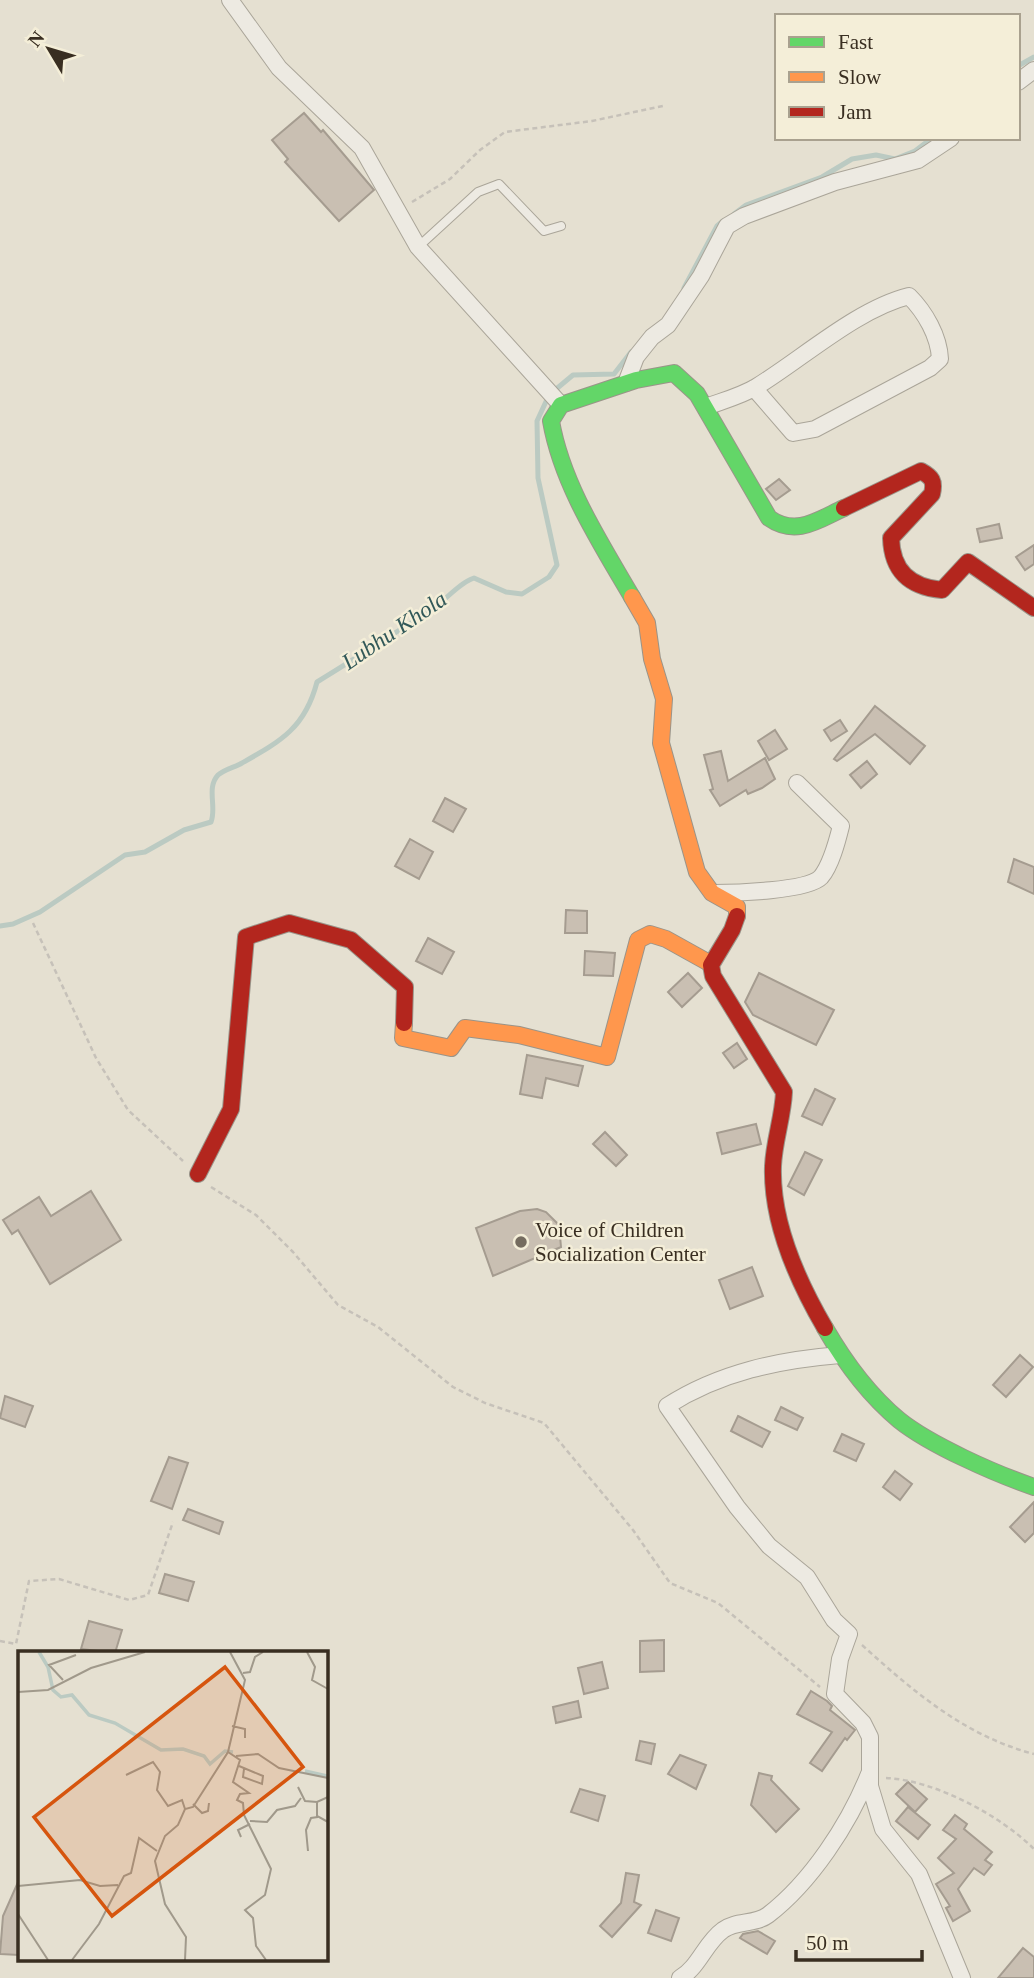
<svg xmlns="http://www.w3.org/2000/svg" width="1034" height="1978" viewBox="0 0 1034 1978" font-family="Georgia,serif">
  <style>
    .lines { fill: none; stroke-linecap: round; stroke-linejoin: round }
    .stream { stroke: #bbcac2; stroke-width: 5 }
    .building { fill: #c9bfb2; stroke: #a59c90; stroke-width: 2 }
    .lane-casing { stroke: #aaa599; stroke-width: 10 }
    .street-casing { stroke: #aaa599; stroke-width: 18 }
    .fast-casing { stroke: #9a9489; stroke-width: 18 }
    .slow-casing { stroke: #9a9489; stroke-width: 18 }
    .jam-casing { stroke: #9a9489; stroke-width: 18 }
    .path { stroke: #c6c1b9; stroke-width: 2.5; stroke-dasharray: 5 3.5; stroke-linecap: butt }
    .lane { stroke: #edeae2; stroke-width: 8 }
    .street { stroke: #edeae2; stroke-width: 16 }
    .fast { stroke: #63d668; stroke-width: 16 }
    .slow { stroke: #ff974d; stroke-width: 16 }
    .jam { stroke: #b3261e; stroke-width: 16 }
    .poi-dot { fill: #756c5f; stroke: #f4eed8; stroke-width: 2.5 }
    .labels { text-anchor: middle; stroke-width: 5; stroke-linejoin: round; paint-order: stroke }
    .poi-label { font-size: 21px; fill: #392e21; stroke: #f4eed8; text-anchor: start }
    .water-label { font-size: 23px; font-style: italic; fill: #315858; stroke: #f4eed8 }
    .inset-river { fill: none; stroke: #bbcac2; stroke-width: 3.5 }
    .inset-road { fill: none; stroke: #a0998b; stroke-width: 2 }
    .view { fill: #d6550e; fill-opacity: 0.15; stroke: #d6550e; stroke-width: 3.5 }
    .inset-edge { fill: none; stroke: #392e21; stroke-width: 3.5 }
  </style>
  <rect width="100%" height="100%" fill="#e5e0d1"/>
  <g class="lines">
    <g class="stream">
      <path d="M 1018,66 L 1034,57"/>
      <path d="M 734,214 L 746,205 L 822,177 L 852,159 L 876,155 L 895,159 L 915,151 L 932,138"/>
      <path d="M 684,288 L 717,226 L 723,221"/>
      <path d="M 0,926 L 13,924 L 40,912 L 125,855 L 145,852 L 184,830 L 211,822 C 217,807 206,788 218,775 C 223,770 235,767 242,763 C 281,741 305,728 317,682 C 355,659 393,634 431,610 C 446,600 459,583 474,578 L 506,592 L 522,594 L 549,577 L 557,565 L 538,478 L 537,421 L 549,395 L 573,375 L 614,374 L 631,352"/>
    </g>
  </g>
  <g class="building">
    <path d="M 304,113 L 321,132 L 323,130 L 374,190 L 339,221 L 285,162 L 288,159 L 272,140 Z"/>
    <path d="M 779,479 L 790,490 L 776,500 L 766,489 Z"/>
    <path d="M 999,524 L 1002,538 L 980,542 L 977,529 Z"/>
    <path d="M 1034,545 L 1034,564 L 1025,570 L 1016,557 Z"/>
    <path d="M 875,706 L 925,746 L 910,764 L 875,734 L 837,761 L 834,759 Z"/>
    <path d="M 840,720 L 847,731 L 831,741 L 824,730 Z"/>
    <path d="M 775,730 L 787,749 L 769,760 L 758,741 Z"/>
    <path d="M 721,751 L 728,781 L 765,758 L 775,779 L 762,788 L 748,794 L 746,790 L 720,806 L 710,790 L 713,789 L 704,755 Z"/>
    <path d="M 867,761 L 877,774 L 861,788 L 850,775 Z"/>
    <path d="M 445,798 L 466,809 L 453,832 L 433,821 Z"/>
    <path d="M 410,839 L 433,852 L 419,879 L 395,866 Z"/>
    <path d="M 1014,859 L 1034,867 L 1034,894 L 1008,882 Z"/>
    <path d="M 566,910 L 587,911 L 587,933 L 565,933 Z"/>
    <path d="M 428,938 L 454,952 L 442,974 L 416,961 Z"/>
    <path d="M 585,951 L 615,953 L 613,976 L 584,975 Z"/>
    <path d="M 688,973 L 702,988 L 682,1007 L 668,992 Z"/>
    <path d="M 759,973 L 834,1010 L 816,1045 L 753,1015 L 745,1002 Z"/>
    <path d="M 737,1043 L 747,1059 L 734,1068 L 723,1053 Z"/>
    <path d="M 527,1055 L 583,1066 L 578,1086 L 546,1078 L 542,1098 L 520,1094 Z"/>
    <path d="M 815,1089 L 835,1099 L 822,1125 L 802,1116 Z"/>
    <path d="M 756,1124 L 761,1144 L 722,1154 L 717,1133 Z"/>
    <path d="M 605,1132 L 627,1155 L 616,1166 L 593,1144 Z"/>
    <path d="M 805,1152 L 822,1160 L 804,1195 L 788,1186 Z"/>
    <path d="M 91,1191 L 121,1240 L 50,1284 L 18,1230 L 12,1234 L 3,1220 L 39,1197 L 51,1216 Z"/>
    <path d="M 537,1209 L 546,1212 L 559,1225 L 561,1247 L 493,1276 L 476,1228 L 520,1211 Z"/>
    <path d="M 752,1267 L 763,1296 L 730,1309 L 719,1280 Z"/>
    <path d="M 1020,1355 L 1033,1367 L 1006,1397 L 993,1385 Z"/>
    <path d="M 5,1396 L 33,1406 L 25,1427 L 0,1418 Z"/>
    <path d="M 781,1407 L 803,1418 L 797,1430 L 775,1420 Z"/>
    <path d="M 738,1416 L 770,1432 L 762,1447 L 731,1431 Z"/>
    <path d="M 842,1434 L 864,1444 L 856,1461 L 834,1451 Z"/>
    <path d="M 169,1457 L 188,1463 L 172,1509 L 151,1501 Z"/>
    <path d="M 895,1471 L 912,1484 L 900,1500 L 883,1487 Z"/>
    <path d="M 1034,1502 L 1034,1533 L 1025,1542 L 1010,1527 Z"/>
    <path d="M 188,1509 L 223,1522 L 219,1534 L 183,1520 Z"/>
    <path d="M 165,1574 L 194,1582 L 188,1601 L 159,1593 Z"/>
    <path d="M 89,1621 L 122,1630 L 115,1653 L 81,1649 Z"/>
    <path d="M 664,1640 L 664,1671 L 640,1672 L 640,1641 Z"/>
    <path d="M 602,1662 L 608,1688 L 584,1694 L 578,1668 Z"/>
    <path d="M 811,1691 L 827,1701 L 832,1706 L 830,1710 L 855,1730 L 847,1740 L 845,1738 L 822,1771 L 810,1763 L 832,1732 L 797,1714 Z"/>
    <path d="M 578,1701 L 581,1717 L 556,1723 L 553,1707 Z"/>
    <path d="M 640,1741 L 655,1744 L 651,1764 L 636,1760 Z"/>
    <path d="M 680,1755 L 706,1765 L 696,1789 L 668,1774 Z"/>
    <path d="M 759,1773 L 772,1776 L 771,1780 L 799,1809 L 776,1832 L 751,1805 Z"/>
    <path d="M 908,1782 L 927,1799 L 915,1812 L 896,1794 Z"/>
    <path d="M 580,1789 L 605,1796 L 598,1821 L 571,1812 Z"/>
    <path d="M 908,1807 L 930,1825 L 918,1839 L 896,1821 Z"/>
    <path d="M 955,1815 L 967,1824 L 964,1829 L 992,1852 L 985,1860 L 992,1865 L 984,1875 L 974,1868 L 958,1889 L 970,1911 L 953,1921 L 946,1908 L 950,1906 L 936,1884 L 954,1873 L 938,1858 L 956,1839 L 943,1830 Z"/>
    <path d="M 626,1873 L 639,1875 L 634,1902 L 641,1905 L 612,1937 L 600,1926 L 621,1903 Z"/>
    <path d="M 19,1880 L 19,1955 L 0,1954 L 3,1916 Z"/>
    <path d="M 656,1910 L 679,1918 L 671,1941 L 648,1933 Z"/>
    <path d="M 758,1931 L 775,1941 L 767,1954 L 740,1938 L 743,1934 Z"/>
    <path d="M 1023,1948 L 1034,1957 L 1034,1978 L 998,1978 Z"/>
  </g>
  <g class="lines">
    <g class="lane-casing">
      <path id="lane" d="M 418,247 L 478,192 L 499,184 L 544,231 L 561,226"/>
    </g>
    <g class="street-casing">
      <g id="street">
        <path d="M 230,0 L 279,68 L 362,148 L 418,247 L 561,405"/>
        <path d="M 1018,82 L 1034,70"/>
        <path d="M 626,383 L 636,357 L 652,337 L 668,325 L 701,276 L 727,226 L 744,216 L 835,182 L 918,160 L 951,138"/>
        <path d="M 706,407 C 722,401 741,396 756,387 C 802,359 857,309 909,296 C 925,312 939,336 940,359 L 930,368 L 815,429 L 793,433 L 754,388"/>
        <path d="M 714,893 C 735,893 808,891 821,877 C 831,865 837,842 841,826 L 797,783"/>
        <path d="M 840,1355 C 779,1360 720,1372 667,1406 L 737,1507 L 769,1546 L 807,1577 L 834,1620 L 849,1634 L 840,1659 L 835,1694 L 863,1723 L 870,1737 L 870,1786 L 883,1829 L 919,1874 L 962,1978"/>
        <path d="M 680,1978 C 699,1967 705,1943 723,1930 C 736,1920 755,1925 768,1915 C 811,1882 849,1824 869,1774"/>
      </g>
    </g>
    <g class="fast-casing">
      <g id="fast">
        <path d="M 632,597 C 600,542 562,484 551,421 L 561,405 L 636,380 L 674,373 L 697,394 L 769,518 C 796,537 818,520 844,508"/>
        <path d="M 825,1328 C 844,1361 869,1395 899,1420 C 930,1445 996,1474 1034,1487"/>
      </g>
    </g>
    <g class="slow-casing">
      <g id="slow">
        <path d="M 632,597 L 647,623 L 652,659 L 664,699 L 661,743 L 697,872 L 712,893 L 737,907 L 737,916"/>
        <path d="M 404,1023 L 403,1038 L 451,1048 L 465,1028 L 519,1035 L 607,1057 L 638,940 L 650,934 L 666,939 L 711,964"/>
      </g>
    </g>
    <g class="jam-casing">
      <g id="jam">
        <path d="M 844,508 L 921,471 C 932,477 935,481 932,494 L 891,538 C 892,571 910,587 942,590 L 968,562 L 1034,608"/>
        <path d="M 737,916 L 732,930 L 711,965 L 713,976 L 784,1092 C 783,1117 774,1141 773,1166 C 771,1222 797,1280 825,1328"/>
        <path d="M 198,1174 L 231,1109 L 246,937 L 289,923 L 351,940 L 405,987 L 404,1023"/>
      </g>
    </g>
    <g class="path">
      <path d="M 412,202 L 450,179 L 480,150 L 505,132 L 592,121 L 663,106"/>
      <path d="M 33,923 L 96,1058 L 128,1110 L 183,1161"/>
      <path d="M 211,1187 L 256,1215 L 293,1252 L 338,1305 L 378,1327 L 453,1387 L 485,1403 L 544,1423 L 633,1530 L 670,1583 L 718,1603 L 820,1687"/>
      <path d="M 0,1641 L 16,1644 L 29,1581 L 59,1579 L 129,1600 L 148,1595 L 173,1522"/>
      <path d="M 862,1645 C 914,1692 965,1736 1034,1754"/>
      <path d="M 886,1778 C 934,1780 1000,1815 1034,1849"/>
    </g>
    <use href="#lane" class="lane"/>
    <use href="#street" class="street"/>
    <use href="#fast" class="fast"/>
    <use href="#slow" class="slow"/>
    <use href="#jam" class="jam"/>
  </g>
  <circle class="poi-dot" cx="521" cy="1242" r="7"/>
  <g class="labels">
    <g class="poi-label">
      <text x="535" y="1237">Voice of Children<tspan x="535" dy="24">Socialization Center</tspan></text>
    </g>
    <g class="water-label">
      <text transform="translate(394 630) rotate(-34)" y="8">Lubhu Khola</text>
    </g>
  </g>
  <g transform="translate(18 1651)">
    <rect width="310" height="310" fill="#e5e0d1"/>
    <path class="inset-river" d="M 21,1 L 30,16 L 35,39 L 43,46 L 54,44 L 71,64 L 97,72 L 143,99 L 165,98 L 186,105 L 192,113 L 207,100 L 215,101M 287,120 L 309,125"/>
    <path class="inset-road" d="M 289,1 L 297,16 L 294,29 L 310,38M 225,22 L 232,21 L 237,6 L 245,1M 45,29 L 31,14 L 58,4M 0,41 L 30,39 L 73,17 L 127,1M 214,75 L 227,78 L 227,87M 210,101 L 222,109 L 215,131 L 231,142 L 222,143 L 219,149 L 225,152 L 226,164 L 253,218 L 247,244 L 227,259 L 235,267 L 238,295 L 248,309M 218,105 L 240,103 L 261,117 L 310,127M 221,115 L 245,125 L 244,133 L 225,126 L 226,118M 108,124 L 135,111 L 142,121 L 139,139 L 150,155 L 164,149 L 167,158M 280,136 L 287,150 L 299,151 L 310,146M 299,151 L 299,165 L 310,171M 175,153 L 184,162 L 190,160 L 191,152M 232,170 L 249,171 L 259,159 L 277,155 L 283,147M 223,186 L 220,179 L 232,173M 290,200 L 288,179 L 293,167 L 300,166M 0,235 L 62,229 L 82,235 L 100,234M 0,263 L 30,309M 54,309 L 81,273 L 106,225 L 113,222 L 121,187 L 139,200M 167,309 L 168,286 L 147,253 L 137,210 L 147,185 L 160,174 L 167,158 L 175,156 L 210,101 L 227,29 L 212,1"/>
    <path class="view" d="M 207,16 L 285,116 L 94,265 L 16,166 Z"/>
    <rect width="310" height="310" class="inset-edge"/>
  </g>
  <rect x="775" y="14" width="245" height="126" fill="#f4eed8" stroke="#a9a18f" stroke-width="2"/>
  <rect x="789" y="37" width="35" height="10" fill="#63d668" stroke="#a9a18f" stroke-width="2"/>
  <text x="838" y="49" font-size="21" fill="#392e21">Fast</text>
  <rect x="789" y="72" width="35" height="10" fill="#ff974d" stroke="#a9a18f" stroke-width="2"/>
  <text x="838" y="84" font-size="21" fill="#392e21">Slow</text>
  <rect x="789" y="107" width="35" height="10" fill="#b3261e" stroke="#a9a18f" stroke-width="2"/>
  <text x="838" y="119" font-size="21" fill="#392e21">Jam</text>
  <g transform="translate(49 49) rotate(308)" stroke="#f4eed8" stroke-width="5" paint-order="stroke">
  <path d="M0-5L12 26L0 18L-12 26Z" fill="#392e21"/>
  <text y="-10" font-size="19" font-weight="bold" text-anchor="middle" fill="#392e21">N</text>
  </g>
  <path d="M796 1950v10h126v-10" fill="none" stroke="#392e21" stroke-width="3.5"/>
  <text x="806" y="1950" font-size="21" fill="#392e21" stroke="#f4eed8" stroke-width="5" paint-order="stroke">50 m</text>
</svg>
